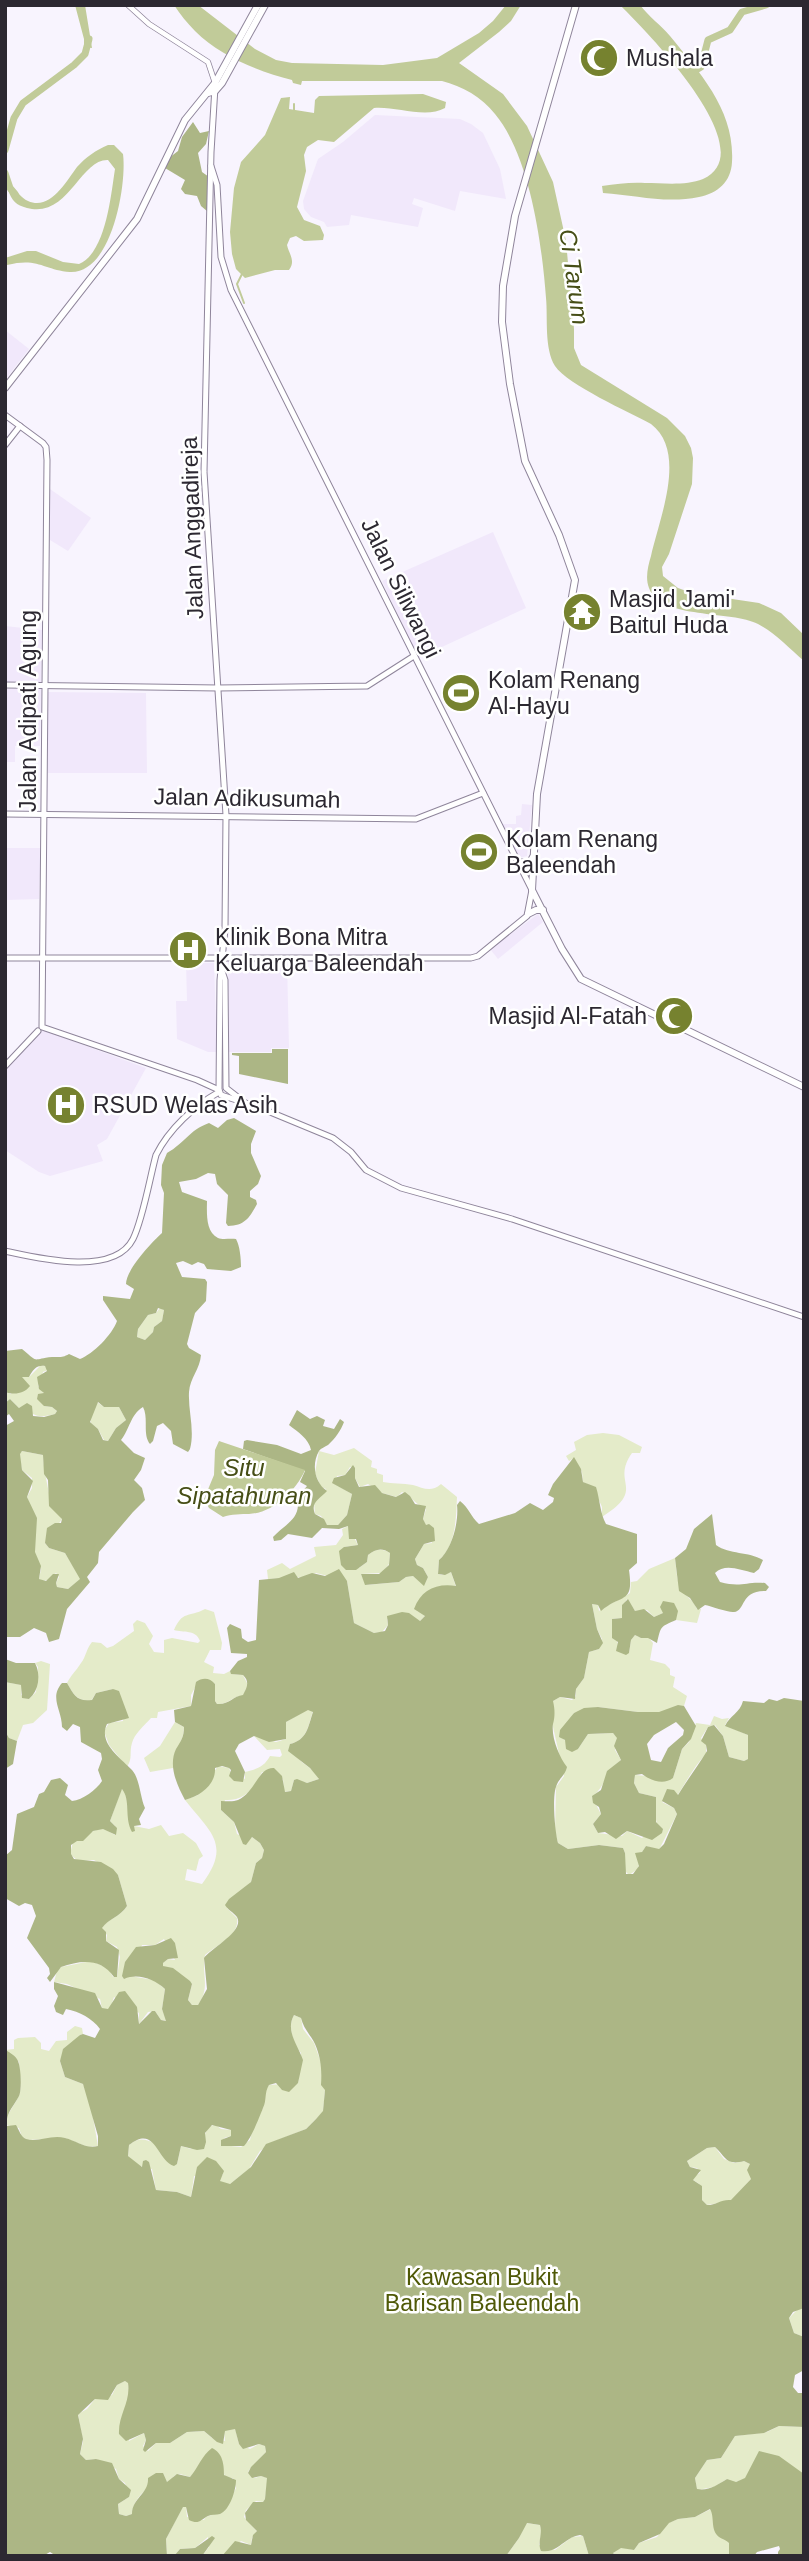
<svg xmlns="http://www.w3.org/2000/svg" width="809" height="2561" viewBox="0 0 809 2561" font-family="Helvetica,sans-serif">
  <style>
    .built { fill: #f1e8fb }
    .green { fill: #e4ebc9 }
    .forest { fill: #acb685; fill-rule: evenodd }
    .water { fill: #c1cb99 }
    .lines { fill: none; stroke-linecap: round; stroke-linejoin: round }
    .stream { stroke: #c1cb99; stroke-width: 2 }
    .river { stroke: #c1cb99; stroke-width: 7 }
    .tertiary-casing { stroke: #8f859b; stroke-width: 6 }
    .secondary-casing { stroke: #8f859b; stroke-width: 7 }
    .primary-casing { stroke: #8f859b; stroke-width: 8 }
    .tertiary { stroke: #fff; stroke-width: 4.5 }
    .secondary { stroke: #fff; stroke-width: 5 }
    .primary { stroke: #fff; stroke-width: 6 }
    .labels { text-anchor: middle; stroke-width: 5; stroke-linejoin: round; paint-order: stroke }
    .poi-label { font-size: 23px; fill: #2c2831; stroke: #fff; text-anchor: start }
    .street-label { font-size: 23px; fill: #2c2831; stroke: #fff }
    .park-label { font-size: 23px; fill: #4f5907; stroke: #fff }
    .water-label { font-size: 24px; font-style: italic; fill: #464e16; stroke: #fff }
  </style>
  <rect width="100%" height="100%" fill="#f8f4fe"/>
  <g class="built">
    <path d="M 375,115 L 460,119 L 471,124 L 483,133 L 500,169 L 506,199 L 460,191 L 455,211 L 414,198 L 412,204 L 423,208 L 418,227 L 351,215 L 349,225 L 327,227 L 324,222 L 311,217 L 304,209 L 303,201 L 318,159 L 343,142 Z"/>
    <path d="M 5,330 L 29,349 L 5,380 Z"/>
    <path d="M 50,489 L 91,518 L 68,551 L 50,540 Z"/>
    <path d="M 493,532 L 526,608 L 418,658 L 382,581 Z"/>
    <path d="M 5,626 L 42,630 L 41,683 L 5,682 Z"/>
    <path d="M 5,689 L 41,689 L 40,746 L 15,746 L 15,762 L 5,762 Z"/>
    <path d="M 47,692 L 146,693 L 147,773 L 48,773 Z"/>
    <path d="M 522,804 L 532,805 L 527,856 L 519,858 L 502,824 L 516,824 L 516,816 L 521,815 Z"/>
    <path d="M 5,848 L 41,848 L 39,899 L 6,900 L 5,902 Z"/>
    <path d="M 538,914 L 543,922 L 498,959 L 490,949 Z"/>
    <path d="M 228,961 L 287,961 L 289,1048 L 271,1048 L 271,1052 L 229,1052 Z"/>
    <path d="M 186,963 L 214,963 L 217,1052 L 208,1052 L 177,1039 L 176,1001 L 187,1001 Z"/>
    <path d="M 43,1030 L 146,1068 L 107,1139 L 97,1145 L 103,1161 L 50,1176 L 39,1172 L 5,1150 L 5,1070 Z"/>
  </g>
  <g class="green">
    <path d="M 160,1308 L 164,1310 L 162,1321 L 154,1327 L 153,1332 L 145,1340 L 137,1337 L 138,1329 L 148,1315 L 156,1313 Z"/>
    <path d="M 40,1366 L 45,1366 L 48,1370 L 43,1372 L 38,1386 L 44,1393 L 44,1406 L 52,1407 L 57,1411 L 55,1414 C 40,1418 35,1417 23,1407 L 19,1408 L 10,1399 L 5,1403 L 5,1392 L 11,1394 L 22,1377 L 29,1377 Z"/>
    <path d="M 97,1402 L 104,1407 L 119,1407 L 126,1420 L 116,1428 L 108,1441 L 104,1440 L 98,1429 L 91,1423 L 90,1419 Z"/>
    <path d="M 603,1433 L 619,1435 L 642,1447 L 640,1453 L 632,1453 C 610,1484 648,1488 602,1517 L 602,1507 L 593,1487 L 583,1482 L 582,1472 L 574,1458 L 569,1461 L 566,1456 L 576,1450 L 574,1442 L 587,1435 Z"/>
    <path d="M 354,1448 L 372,1461 L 371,1467 L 377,1469 L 377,1473 L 383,1475 L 383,1482 C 392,1484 403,1483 413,1485 C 423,1488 431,1493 441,1484 L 457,1497 C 456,1518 456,1546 439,1560 L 438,1574 L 442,1575 L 451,1572 L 456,1587 C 430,1585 430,1590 417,1611 L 424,1613 L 425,1616 L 420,1621 L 396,1615 L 387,1619 L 388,1625 L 382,1632 L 374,1633 L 354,1623 L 347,1581 L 316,1573 L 306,1577 L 268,1579 L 267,1570 L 282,1563 L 290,1569 L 316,1556 L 314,1547 L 336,1545 L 343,1535 L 342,1529 L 348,1526 L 358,1545 L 344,1547 L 359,1568 L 367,1562 L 368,1555 C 375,1549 382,1548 390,1553 L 389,1564 L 382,1573 L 361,1574 L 366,1585 L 399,1582 L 406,1577 L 413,1576 L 424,1585 L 428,1577 L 423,1568 L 417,1565 L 415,1559 L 424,1544 L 432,1543 L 423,1519 L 426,1509 C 415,1504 412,1497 402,1492 L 397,1497 L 382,1493 L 368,1484 L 360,1487 L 355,1478 L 355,1468 L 350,1467 L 345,1475 L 337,1476 L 335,1484 L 352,1494 L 347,1515 L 338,1525 L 327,1525 L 321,1516 L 315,1514 L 314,1503 L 326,1489 L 321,1487 L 315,1473 L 319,1451 L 334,1455 Z"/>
    <path d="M 22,1451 L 43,1455 C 43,1465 50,1503 55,1511 C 57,1514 61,1516 62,1519 L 45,1543 L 49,1548 L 65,1553 L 81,1579 L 68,1589 L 57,1587 L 56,1583 L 59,1577 L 56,1573 L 49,1580 L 42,1581 L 39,1579 L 41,1569 L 35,1553 L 30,1505 L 27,1497 L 32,1488 L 32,1478 L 22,1470 L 19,1454 Z"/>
    <path d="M 675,1558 C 677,1571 676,1587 687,1596 C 692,1601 694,1602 697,1609 L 701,1609 L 697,1623 L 676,1620 L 676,1616 L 663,1613 L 654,1617 L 647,1610 L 635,1611 L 627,1599 L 622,1608 L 622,1618 L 612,1619 L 618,1645 L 629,1653 L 631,1640 L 635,1635 L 641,1638 L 648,1637 L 653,1643 L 650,1660 L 665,1664 L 670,1669 L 670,1675 L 675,1677 L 673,1687 L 687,1696 L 684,1706 L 675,1707 L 663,1712 L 638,1712 L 598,1707 L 574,1713 L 562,1738 L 567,1742 L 568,1746 L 578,1749 L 588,1734 L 613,1733 L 618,1738 L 615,1750 L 621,1760 C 603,1774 607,1785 592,1797 L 601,1814 L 593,1824 L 598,1833 L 622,1836 L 627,1831 L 642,1838 L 657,1825 L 655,1814 L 656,1797 L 639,1793 L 634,1783 L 635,1775 L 673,1778 L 682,1749 L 689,1742 L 696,1723 L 710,1725 L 714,1716 L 722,1719 L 729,1718 L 725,1725 L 748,1735 L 748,1759 L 744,1761 L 729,1757 L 723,1736 L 715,1725 L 708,1727 L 701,1738 L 706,1745 L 706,1754 C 695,1765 686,1782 677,1796 L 675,1793 L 662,1802 L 674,1808 L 677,1814 L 659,1850 L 646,1846 L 642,1852 L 638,1869 L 629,1875 L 625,1871 L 625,1853 L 623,1848 L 599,1845 L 568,1849 L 558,1843 L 555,1832 L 556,1787 L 564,1776 L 553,1727 L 553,1701 L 560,1697 L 572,1700 L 576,1696 L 576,1689 L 584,1678 L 589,1652 L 599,1649 L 602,1639 L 597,1629 L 592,1604 L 598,1605 L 599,1611 C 609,1603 620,1600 630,1593 L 631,1582 L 637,1581 L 649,1569 Z"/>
    <path d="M 205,1609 L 214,1612 L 222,1643 L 221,1650 L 210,1650 L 204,1662 L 214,1667 L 213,1673 L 224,1674 L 230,1671 L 232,1674 L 243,1675 L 248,1685 L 243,1696 C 233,1695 229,1705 217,1704 L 215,1701 L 215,1684 L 209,1680 L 199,1680 L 191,1695 L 191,1706 L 158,1712 L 157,1718 L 151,1718 C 145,1725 134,1734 132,1743 C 129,1753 133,1758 127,1767 L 109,1745 L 104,1731 L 109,1723 L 123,1721 C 126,1707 124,1699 113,1689 L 96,1693 L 91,1701 C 76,1700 74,1695 67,1683 C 71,1675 76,1671 81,1663 C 86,1657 86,1649 92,1642 L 101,1643 L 107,1648 L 113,1646 L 134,1631 L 133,1624 L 137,1620 L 145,1623 L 153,1636 L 149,1644 L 154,1652 L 164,1653 L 164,1640 L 172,1638 L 198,1643 L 200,1641 C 196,1629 183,1633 174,1630 C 183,1610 188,1618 205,1609 Z"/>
    <path d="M 41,1661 L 50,1664 L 47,1710 L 33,1723 L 23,1725 L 17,1741 L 9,1738 L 5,1731 L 5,1682 L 22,1685 L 21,1695 L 29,1699 L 36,1692 L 38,1667 L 35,1663 Z"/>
    <path d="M 308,1709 L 313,1711 C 308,1727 307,1740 290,1744 C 298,1766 309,1762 319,1779 L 307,1783 L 294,1780 L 291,1791 L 284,1792 L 283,1779 L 262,1772 C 255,1788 244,1801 225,1800 L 221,1810 L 234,1822 L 237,1834 L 249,1839 L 252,1837 L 260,1843 L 264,1850 L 262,1858 L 256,1863 L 251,1882 L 227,1908 L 237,1918 C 240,1935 217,1945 205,1955 C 201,1975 211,1986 198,2005 L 192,2005 L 188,2000 L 192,1984 L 163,1966 L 163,1963 L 168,1959 L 175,1960 L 164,1939 L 155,1945 L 142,1945 L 130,1976 L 154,1980 L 165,1989 L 162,2009 L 167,2021 L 161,2020 L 155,2011 L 148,2012 L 139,2024 L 139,2013 L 114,1997 L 110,2009 L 102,2009 L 100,1999 L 67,1984 L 54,1982 L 57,1971 L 61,1967 L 91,1961 L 108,1968 L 113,1977 L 117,1977 L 120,1957 L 117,1947 L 106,1941 L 107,1935 L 101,1928 C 108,1919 120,1917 127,1906 L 118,1875 L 94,1860 L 78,1861 L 70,1854 L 73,1842 L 93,1831 L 103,1828 L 115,1835 L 115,1826 L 110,1821 L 121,1790 L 124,1789 C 127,1796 129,1809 128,1816 L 134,1826 L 149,1829 L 161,1825 L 169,1836 L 183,1833 L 196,1843 L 203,1856 L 199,1859 L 196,1871 L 187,1869 L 185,1880 L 202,1884 C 232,1844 210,1832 185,1800 L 198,1795 L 218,1766 L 229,1768 L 231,1773 L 245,1779 L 245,1772 C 257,1769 264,1767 270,1756 L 280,1757 L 282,1755 L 280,1749 L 267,1750 L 254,1736 L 276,1742 L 286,1739 L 286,1722 Z"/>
    <path d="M 175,1722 L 184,1727 C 184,1742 174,1752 173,1768 L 150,1772 L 144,1758 L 160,1746 Z"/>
    <path d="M 294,2015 L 301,2018 L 303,2029 L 314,2043 L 323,2068 L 325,2090 L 323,2112 L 306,2129 L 273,2142 L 260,2151 L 249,2169 L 230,2184 L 223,2184 L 219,2180 L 223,2174 L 194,2176 L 191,2197 L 177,2192 L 156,2190 L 152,2169 C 141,2167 135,2165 128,2156 L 129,2145 C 139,2137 145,2139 156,2144 L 160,2153 L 177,2164 L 181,2146 L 191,2149 L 204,2136 L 209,2126 L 216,2125 L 221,2129 L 231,2130 L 231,2136 L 224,2138 L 231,2146 L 241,2147 L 250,2140 L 253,2127 L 263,2108 L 265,2091 L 269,2085 L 298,2083 L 301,2053 C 293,2044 287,2026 294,2015 Z"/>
    <path d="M 75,2026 L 82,2028 L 83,2034 L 80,2035 L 60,2061 L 65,2077 L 83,2084 L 91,2106 L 98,2146 L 88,2147 L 65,2138 L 27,2140 L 22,2137 L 19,2128 L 6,2125 C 6,2112 17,2104 20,2092 C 22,2083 19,2071 19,2062 L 5,2050 L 14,2049 L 14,2040 L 18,2038 L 35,2037 L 41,2043 L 41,2049 L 49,2051 L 56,2041 L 67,2040 L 67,2032 Z"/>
    <path d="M 715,2147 L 724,2159 L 734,2163 L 744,2161 L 750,2164 L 751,2179 L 731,2201 L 707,2205 L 702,2200 C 702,2190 703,2185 693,2180 L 693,2177 L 700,2173 L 697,2168 L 690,2167 L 687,2161 L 707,2148 Z"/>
    <path d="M 799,2308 L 804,2308 L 804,2337 L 794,2333 L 789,2318 Z"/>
    <path d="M 125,2381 L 128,2382 L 129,2389 L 129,2441 L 144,2433 L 146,2440 L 143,2446 L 148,2451 L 156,2443 L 170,2443 L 187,2432 L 204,2431 L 212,2438 L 225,2441 L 224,2430 L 235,2428 L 239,2444 L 250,2449 L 259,2444 L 265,2446 L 266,2452 L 249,2470 L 248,2473 L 255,2478 L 261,2476 L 268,2478 L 265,2499 L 263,2502 L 256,2501 L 246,2510 L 244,2517 L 257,2531 L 252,2538 L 251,2545 L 241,2541 L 222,2556 L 202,2556 L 209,2547 L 208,2537 L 195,2548 L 180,2549 L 174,2556 L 167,2556 L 166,2539 L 183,2506 L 186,2507 L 187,2517 L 204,2520 L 206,2517 L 225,2510 L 236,2488 L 233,2478 L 226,2478 L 223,2472 L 200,2466 L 190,2477 L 180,2474 L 174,2476 L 170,2482 L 167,2482 L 165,2480 C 149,2485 134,2496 132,2514 L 126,2516 L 119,2514 L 118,2504 L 129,2497 L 125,2483 L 119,2479 L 116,2469 L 96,2459 L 86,2460 L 80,2454 L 83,2442 L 78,2414 L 87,2409 L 95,2399 L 112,2395 L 117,2385 Z"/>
    <path d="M 779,2426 L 804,2427 L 804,2474 L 758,2455 L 745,2479 L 733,2483 L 727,2479 L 714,2487 L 697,2490 L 695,2478 L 707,2460 L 721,2458 L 735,2436 L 767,2432 Z"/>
    <path d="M 711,2509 L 729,2543 L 729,2556 L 616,2556 L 613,2553 L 621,2547 L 634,2550 L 639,2543 L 657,2537 L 668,2523 L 678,2519 L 695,2517 Z"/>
    <path d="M 526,2523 L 540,2525 L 542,2531 L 539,2545 L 555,2550 L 572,2537 L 583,2536 L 589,2556 L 506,2556 L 519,2538 Z"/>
  </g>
  <g class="forest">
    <path d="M 193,122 L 200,133 L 209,131 L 206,144 L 198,153 L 202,172 L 209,177 L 207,211 L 201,206 L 197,196 L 185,194 L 181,189 L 185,180 L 165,168 L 169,158 L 178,151 L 182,137 Z"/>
    <path d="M 272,1049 L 288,1049 L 288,1084 L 239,1074 L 239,1056 L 232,1055 L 232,1053 L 272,1053 Z"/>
    <path d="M 234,1118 L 256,1131 L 251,1144 L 251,1153 L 261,1176 L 258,1184 L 250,1191 L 250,1197 L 256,1200 L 257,1204 C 250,1217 245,1226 228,1226 L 226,1223 L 228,1195 L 217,1184 L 215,1174 L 208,1173 L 196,1179 L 179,1182 L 182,1192 L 207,1201 C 207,1211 205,1232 218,1238 C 223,1240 230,1238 236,1239 C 240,1246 241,1259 241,1267 L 231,1271 L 207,1269 L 204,1264 L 198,1262 L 192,1265 L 183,1261 L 176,1263 L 182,1277 L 205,1279 L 207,1282 L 206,1301 L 195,1313 L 187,1344 L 189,1348 L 201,1355 C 200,1369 190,1378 189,1392 C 188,1411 195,1430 190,1449 L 188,1452 L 173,1444 L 171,1431 L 163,1423 L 157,1426 L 153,1441 L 150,1444 C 142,1434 149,1418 143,1407 C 130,1415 130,1429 121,1440 L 134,1453 L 145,1458 L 141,1470 L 134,1480 L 142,1488 L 145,1500 L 133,1512 L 99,1552 L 98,1563 L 87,1577 L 90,1582 L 67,1609 L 59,1639 L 49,1642 L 46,1633 L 34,1628 L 20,1637 L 5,1637 L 5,1426 L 14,1421 L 9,1414 L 5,1417 L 5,1403 L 10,1399 L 19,1408 L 27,1403 L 32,1406 L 33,1416 L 44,1417 L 55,1414 L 57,1411 L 52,1407 L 44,1406 L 37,1399 L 38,1394 L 44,1393 L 39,1389 L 37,1377 L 47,1371 L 45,1366 C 36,1365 33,1370 29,1377 L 22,1377 L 30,1386 C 24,1394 14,1395 5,1392 L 5,1351 L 22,1349 C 40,1364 31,1359 52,1357 C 60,1357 62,1358 69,1354 L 80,1359 C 93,1354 112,1335 117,1321 L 103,1300 L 103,1296 L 130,1299 L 134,1289 L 126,1284 C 126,1270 151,1243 162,1233 L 164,1193 L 161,1185 L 162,1165 L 167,1153 C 185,1143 189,1130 209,1123 L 218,1128 L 227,1120 ZM 158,1308 L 164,1310 L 162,1321 L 154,1327 L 153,1332 L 145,1340 L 137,1337 L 138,1329 L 148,1315 L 156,1313 ZM 98,1402 L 104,1407 L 119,1407 L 126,1420 L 116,1428 L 108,1441 L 103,1440 L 98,1429 L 90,1422 ZM 22,1451 L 43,1455 L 44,1474 L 48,1480 L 49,1506 L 62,1519 L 61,1523 L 55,1523 L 47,1528 L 45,1543 L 49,1548 L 65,1553 L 80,1579 L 68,1589 L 57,1587 L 56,1583 L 59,1574 L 53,1574 L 46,1581 L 39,1579 L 41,1566 L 35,1552 L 37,1518 L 27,1497 L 33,1481 L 22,1470 L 20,1454 Z"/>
    <path d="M 297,1410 L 310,1419 L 317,1416 L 325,1420 L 323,1426 L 334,1429 L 340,1419 L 344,1422 C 341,1430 335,1439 328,1445 C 325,1447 321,1448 319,1451 C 311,1465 315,1483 327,1491 C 320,1499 310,1502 315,1514 L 324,1519 L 327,1525 L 338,1525 L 347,1515 L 352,1494 L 332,1483 L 334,1478 L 345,1475 L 353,1465 L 355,1468 L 355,1478 L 359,1487 L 375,1485 L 382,1493 L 396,1497 L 405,1492 L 410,1496 L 415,1504 L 426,1506 L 423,1519 L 426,1525 L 429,1524 L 434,1528 L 435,1541 L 424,1544 L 415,1559 L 417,1565 L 423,1568 L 428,1577 L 424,1586 L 413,1576 L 406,1577 L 399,1582 L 365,1585 L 361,1574 L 379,1574 L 389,1565 L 390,1553 C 382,1547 375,1549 368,1555 L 367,1562 L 356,1570 L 346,1570 L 341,1565 L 339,1551 L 344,1547 L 358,1545 L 356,1539 L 349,1539 L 348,1526 L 339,1529 L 322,1528 L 312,1538 L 288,1534 L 281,1540 L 274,1541 L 273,1537 C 285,1524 302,1519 297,1498 L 307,1486 L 300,1482 L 305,1471 L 243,1449 L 244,1441 L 247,1440 L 277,1445 L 301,1454 L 311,1450 C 309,1439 298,1432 289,1425 Z"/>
    <path d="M 574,1457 L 581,1469 L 583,1482 L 596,1487 C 600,1500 600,1513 606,1524 L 637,1534 L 637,1563 L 629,1570 C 634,1605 622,1593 601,1611 L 598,1605 L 592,1604 L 597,1629 L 603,1643 L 599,1649 L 589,1652 L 584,1678 L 576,1689 L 575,1699 L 560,1697 L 553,1701 C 555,1710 555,1716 553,1724 C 551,1737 559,1757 567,1767 C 565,1776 558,1779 556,1787 C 552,1798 555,1832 558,1843 L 568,1849 L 599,1845 L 623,1848 L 625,1853 L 626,1874 L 633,1874 L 639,1866 L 635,1853 L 642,1852 L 646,1846 L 659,1849 L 664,1844 L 677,1814 L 674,1808 L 662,1801 L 667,1789 L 674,1790 L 678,1795 C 687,1780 698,1766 707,1751 L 706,1745 L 701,1741 L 708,1727 L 714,1725 L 723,1736 L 729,1757 L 744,1761 L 748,1759 L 748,1735 L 725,1726 C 730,1715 740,1713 743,1701 L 764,1703 L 769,1699 L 777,1701 L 784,1698 L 804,1701 L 804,2308 L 793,2312 L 789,2318 L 794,2333 L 804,2337 L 804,2370 L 795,2375 L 793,2387 L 798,2393 L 804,2393 L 804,2427 L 779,2426 L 764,2433 L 735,2436 L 721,2458 L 707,2460 L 695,2478 L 697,2489 C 709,2491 717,2485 727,2479 L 736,2482 L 745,2478 L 759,2451 L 779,2456 L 804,2474 L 804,2556 L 778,2556 L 778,2552 L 780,2549 L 779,2546 L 757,2552 L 754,2556 L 729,2556 L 729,2543 C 726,2540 722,2539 719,2537 C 710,2530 715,2517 710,2509 L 695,2517 L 678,2519 L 669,2523 L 660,2534 L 639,2543 L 634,2550 L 621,2548 L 613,2553 L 616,2556 L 589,2556 L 583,2536 L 580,2535 C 564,2537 558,2554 541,2551 C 537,2542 543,2534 540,2525 L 527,2523 L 519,2538 L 506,2556 L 222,2556 L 235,2541 L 251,2545 L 253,2535 L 257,2531 L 246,2520 L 245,2513 L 253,2502 L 263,2502 L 265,2499 L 267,2478 L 261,2476 L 252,2478 L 248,2473 L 251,2467 L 266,2452 L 265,2446 L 259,2444 L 243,2449 L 239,2444 L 235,2429 L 225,2431 L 223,2444 L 217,2442 L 204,2431 L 187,2432 L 170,2443 L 156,2443 L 145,2452 L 143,2450 L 146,2440 L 144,2433 L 126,2441 L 119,2434 C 118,2415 131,2402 128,2383 L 125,2381 L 117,2385 L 108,2400 L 95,2399 L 78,2415 L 83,2439 L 80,2454 L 86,2460 L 96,2459 L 112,2463 L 119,2479 L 131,2490 L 129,2497 L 118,2504 L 119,2514 L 126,2516 L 132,2514 C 132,2498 149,2494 148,2478 L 156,2473 L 163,2473 L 167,2482 L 177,2474 L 190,2477 C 198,2468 202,2455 212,2448 C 223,2453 224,2465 224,2475 L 236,2480 C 236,2490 230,2510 220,2514 C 216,2515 212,2514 208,2516 C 200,2520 199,2525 189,2520 L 186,2507 L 183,2507 L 166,2539 L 167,2556 L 56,2556 L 50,2552 L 43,2556 L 5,2556 L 5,2040 L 6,2050 C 10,2053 16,2056 18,2061 C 21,2068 22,2089 19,2096 C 14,2106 5,2114 7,2126 L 16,2125 C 19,2130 21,2137 26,2139 C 38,2143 51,2134 65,2138 C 77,2141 85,2149 98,2146 L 98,2136 L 83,2084 L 65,2077 L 60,2061 L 63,2049 L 80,2035 L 83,2034 L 95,2038 L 100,2029 C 92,2018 80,2012 66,2009 L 63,2015 L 56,2012 L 54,2006 L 58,1996 L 54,1989 L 54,1982 L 95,1993 L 102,2008 L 108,2009 L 119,1992 L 125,1991 L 137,2007 L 139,2024 L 152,2011 L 155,2011 L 161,2020 L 166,2021 L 162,2009 L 165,1989 C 154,1979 138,1973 124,1979 L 122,1976 L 125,1962 L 136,1947 L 155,1945 L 171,1938 L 175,1943 L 178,1958 L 168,1959 L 163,1963 L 163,1966 L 173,1968 L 190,1981 L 192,1984 L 188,2000 L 192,2005 L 198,2005 L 207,1989 L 204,1958 C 211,1948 245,1931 237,1917 C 233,1912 228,1910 225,1905 L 229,1899 L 251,1882 L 256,1863 L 262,1858 L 264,1850 L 260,1843 L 252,1837 L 246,1845 L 243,1844 L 234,1822 L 221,1810 L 221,1801 C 227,1801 233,1802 238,1800 C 255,1793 258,1767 274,1768 L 282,1776 L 285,1792 L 291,1791 L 294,1780 L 297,1779 L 307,1783 L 319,1779 L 310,1768 L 288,1751 L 290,1744 C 307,1740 308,1727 313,1712 L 308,1710 L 286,1722 L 286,1739 L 269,1742 L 254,1736 L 239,1744 L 235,1751 L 245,1772 L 243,1782 L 234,1781 L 229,1776 L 231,1770 L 229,1768 L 222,1766 L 215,1768 C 216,1785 200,1796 185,1800 C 177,1785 168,1766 176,1749 C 181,1741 184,1737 184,1727 L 175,1722 L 174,1710 L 191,1706 L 196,1682 C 203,1677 210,1678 215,1684 L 215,1701 L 217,1704 C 229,1705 233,1696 243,1695 C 247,1687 250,1682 243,1675 L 231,1674 L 230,1671 L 238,1661 L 247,1657 L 247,1654 L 231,1653 L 227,1628 L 230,1624 L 241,1629 L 242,1638 L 248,1642 L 256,1640 L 259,1580 L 279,1578 L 294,1572 L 298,1578 L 312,1573 L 325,1576 L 339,1569 L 347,1581 L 354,1623 L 374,1633 L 385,1631 L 388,1625 L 387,1616 L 402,1612 L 409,1613 L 420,1621 L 425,1616 L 414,1609 C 421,1590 436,1583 456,1586 L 451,1572 L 445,1575 L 438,1574 L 439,1560 C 452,1549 459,1522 457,1505 L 460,1501 C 469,1508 471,1517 479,1524 L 515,1513 L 530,1503 L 543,1510 L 553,1502 L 554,1498 L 548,1495 L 553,1484 ZM 294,2015 L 301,2018 C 304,2030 311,2035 315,2044 C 321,2058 322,2070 321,2085 L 325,2090 L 323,2111 L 316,2119 L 306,2129 L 266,2144 L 251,2167 L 230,2184 L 220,2181 L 224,2171 L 216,2161 L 207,2157 L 197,2167 L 191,2197 L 177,2192 L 156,2190 L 149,2162 L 146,2160 L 143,2161 L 142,2167 L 128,2156 L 129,2145 C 156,2124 156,2160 174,2166 L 177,2164 L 181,2146 L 197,2150 L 204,2149 L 206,2142 L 205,2133 L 212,2125 L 231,2130 L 231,2136 L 221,2140 L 221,2146 L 244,2146 C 251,2139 259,2118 263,2108 C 267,2100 264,2093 269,2085 L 276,2083 L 282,2090 L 289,2092 L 298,2083 L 303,2060 C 298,2045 285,2031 294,2015 ZM 715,2147 C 726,2157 726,2166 744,2161 L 750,2164 L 747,2170 L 751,2179 L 731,2200 C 721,2199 717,2205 707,2205 L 702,2200 L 702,2186 L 693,2180 L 701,2170 L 690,2167 L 687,2161 L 707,2148 Z"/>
    <path d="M 712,1514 L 716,1545 C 730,1555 748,1551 763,1560 L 759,1569 L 754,1573 C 740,1570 725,1563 715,1573 L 720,1582 C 742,1588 746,1581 765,1583 L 769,1587 L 766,1591 C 740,1590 746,1611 734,1612 C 729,1613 711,1606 705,1605 L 698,1610 L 690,1598 L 679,1591 L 675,1558 L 686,1549 L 694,1529 Z"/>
    <path d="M 628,1599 L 635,1611 L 644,1609 L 654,1617 L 663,1613 L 660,1607 L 663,1601 L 674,1603 L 678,1611 L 676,1620 C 660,1627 661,1626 657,1643 L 648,1638 L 641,1638 L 635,1635 L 631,1640 L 629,1653 L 626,1655 L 616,1651 L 618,1642 L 612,1638 L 612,1619 L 622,1618 L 622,1605 Z"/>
    <path d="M 5,1659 L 16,1663 L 35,1663 C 41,1674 39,1691 29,1699 L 22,1698 L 21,1685 L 5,1682 Z"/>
    <path d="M 62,1683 L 67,1683 C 74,1695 77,1702 92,1700 L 96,1693 L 113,1689 L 119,1691 L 129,1718 L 107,1724 C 98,1743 120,1757 132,1770 C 140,1779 140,1797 145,1808 L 139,1819 L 141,1825 L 134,1826 L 135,1831 L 132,1832 C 124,1818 131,1800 122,1789 L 110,1821 L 117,1828 L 116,1835 L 103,1829 L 93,1831 L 83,1841 L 77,1841 L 71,1845 L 71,1854 L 74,1859 L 101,1862 L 113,1869 L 118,1875 L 127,1906 C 120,1917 108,1919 102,1928 L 106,1932 L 106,1941 L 119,1950 L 117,1977 L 114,1977 C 101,1958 81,1960 61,1967 L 50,1982 L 47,1978 L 50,1974 L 49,1968 L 27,1938 L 36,1916 L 32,1905 L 25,1903 L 19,1906 L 5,1898 L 5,1856 L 12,1850 L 17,1814 L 34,1807 L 39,1794 L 44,1792 L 51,1780 L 60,1778 L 68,1785 L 65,1795 L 72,1801 C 83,1800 96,1790 102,1781 L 98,1770 L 102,1759 L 101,1753 L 81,1742 L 80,1727 L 73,1724 L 67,1731 L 62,1727 C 62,1710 49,1698 62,1683 Z"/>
    <path d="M 678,1705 L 684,1706 L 696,1726 L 691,1739 L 682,1749 L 673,1778 C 664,1785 651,1781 642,1774 L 635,1775 L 634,1783 L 639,1793 L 656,1797 L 656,1822 L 663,1829 L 662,1833 L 652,1840 L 630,1832 L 627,1831 L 616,1839 L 605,1832 L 598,1833 L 593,1824 L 601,1814 L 599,1807 L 593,1803 L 592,1796 L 601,1790 L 607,1771 L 621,1760 L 614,1746 L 617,1738 L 613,1733 L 588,1734 L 578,1749 L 572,1752 L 566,1749 L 565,1740 L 559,1737 L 560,1730 L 574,1713 L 584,1708 L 598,1707 L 638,1712 L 659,1712 ZM 676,1722 L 684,1730 L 683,1735 L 668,1748 L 661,1762 L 651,1760 L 647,1744 L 654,1735 Z"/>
    <path d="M 5,1731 L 9,1738 L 17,1741 L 13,1764 L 5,1769 Z"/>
    <path d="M 212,2536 L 215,2538 L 202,2556 L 174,2556 L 180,2549 L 195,2548 Z"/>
  </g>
  <g class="water">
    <path d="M 75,5 L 85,5 L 92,48 L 84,47 L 84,39 Z"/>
    <path d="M 174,5 L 198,5 L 255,49 L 276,60 L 292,63 L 383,65 L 437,58 L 479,33 L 493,21 L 506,5 L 521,5 L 511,21 L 499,32 L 459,63 L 503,94 L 527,126 L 553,182 L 566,241 L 574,329 L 574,348 L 581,365 L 667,418 L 685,436 L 691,448 L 693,458 L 692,484 L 669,554 L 662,567 L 663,576 L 678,588 L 692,593 L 759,603 L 781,613 L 804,635 L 804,661 C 789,648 775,633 758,624 C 732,610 661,620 649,588 C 645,578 648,566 651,556 C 659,519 688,452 651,424 C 629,412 568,385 555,366 C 544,348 548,318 546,298 C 542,244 530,156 495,114 C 482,97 462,86 442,81 L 302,81 L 301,85 L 293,83 L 292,80 C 259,72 220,56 195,31 C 187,23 180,14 174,5 Z"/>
    <path d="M 620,5 L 640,5 C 649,17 661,25 670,36 C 701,74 735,111 732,162 C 731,182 718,193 699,197 C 666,204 635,195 603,193 L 602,186 C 617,184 631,182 645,183 C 663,183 686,186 703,179 C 766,151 643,28 620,5 Z"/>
    <path d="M 423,94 L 446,102 L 445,108 C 426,119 395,106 374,108 L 334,142 L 318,140 L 307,147 L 304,155 L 306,171 L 297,207 L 304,220 L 320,226 L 324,235 L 323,240 L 304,241 L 296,236 L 290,238 L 287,245 C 289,254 296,261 289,270 L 275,270 L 245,278 L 236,269 L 232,254 L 230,232 L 234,188 L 241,162 L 265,135 L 281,98 L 290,97 L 289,109 L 314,113 L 315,100 L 319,96 Z"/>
    <path d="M 108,145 L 114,145 L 123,154 C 127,184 112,274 70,272 C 44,270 38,257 7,265 L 5,258 L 27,251 L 36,251 L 63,262 L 79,264 C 106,253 111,194 115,169 L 108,160 C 80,159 68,219 27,208 C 16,205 12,201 8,190 L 12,186 C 17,191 21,198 28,201 C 50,211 66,182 77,167 C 86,157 96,150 108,145 Z"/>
    <path d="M 219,1441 L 305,1470 C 296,1491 273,1513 249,1514 C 242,1514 231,1514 223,1517 L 209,1508 L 204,1499 L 214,1475 L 215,1450 Z"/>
  </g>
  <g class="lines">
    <g class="stream">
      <path d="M 294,110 L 294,104"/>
      <path d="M 242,274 L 237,284 L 244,303"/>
    </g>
    <g class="river">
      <path d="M 691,73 L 701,67 L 708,40 L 730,30 L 742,12 L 766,5"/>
      <path d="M 5,150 L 14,118 L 23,103 L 74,65 L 85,54 L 89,39"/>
      <path d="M 5,173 L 10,188 L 15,194"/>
    </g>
    <g class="tertiary-casing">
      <path id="tertiary" d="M 128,5 L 149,24 L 208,62 L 215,83"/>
    </g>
    <g class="secondary-casing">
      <g id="secondary">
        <path d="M 215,87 L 211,152 L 204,472 L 226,815 L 225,929 L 220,980 L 219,1090"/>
        <path d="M 5,415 L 43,443 L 46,447 L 47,460 L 42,1027 L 197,1080 L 219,1090 L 221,1095 L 258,1107 L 333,1138 L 351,1152 L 366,1170 L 401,1188 L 512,1219 L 804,1317"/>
        <path d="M 5,445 L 20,426"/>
        <path d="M 5,685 L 218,688 L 367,686 L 414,656"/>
        <path d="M 5,814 L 416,819 L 483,793"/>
        <path d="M 5,958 L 471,958 L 478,956 L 527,916 L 532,890 L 231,290 L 221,257 L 217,185 L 211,166"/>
        <path d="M 222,971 L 225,980 L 226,1088 L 244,1102"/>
        <path d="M 5,1066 L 38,1031"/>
        <path d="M 5,1251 C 37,1258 114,1277 133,1239 C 143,1219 150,1177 156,1155 C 169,1129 194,1106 219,1092"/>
      </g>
    </g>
    <g class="primary-casing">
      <g id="primary">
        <path d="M 576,5 L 515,216 L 503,286 L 502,322 L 510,384 L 525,461 L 559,535 L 575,580 L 537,794 L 532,890 L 562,949 L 581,979 L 804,1087"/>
        <path d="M 208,93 L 215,91 L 222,83 L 265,5"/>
        <path d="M 5,388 L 137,219 L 185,120 L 215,83 L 258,5"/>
        <path d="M 519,862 L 529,864 L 533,857"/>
        <path d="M 528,914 L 536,910 L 543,910"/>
      </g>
    </g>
    <use href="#tertiary" class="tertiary"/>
    <use href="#secondary" class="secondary"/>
    <use href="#primary" class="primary"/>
  </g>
  <defs>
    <g id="mosque-disc" transform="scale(2.0125)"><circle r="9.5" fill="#76822f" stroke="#fff"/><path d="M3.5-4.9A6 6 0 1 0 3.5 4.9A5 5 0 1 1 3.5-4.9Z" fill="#fff"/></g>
    <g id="temple-disc" transform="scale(2.0125)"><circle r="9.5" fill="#76822f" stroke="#fff"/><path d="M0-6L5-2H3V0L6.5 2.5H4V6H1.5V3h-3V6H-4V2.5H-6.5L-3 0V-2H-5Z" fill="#fff"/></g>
    <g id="stadium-disc" transform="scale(2.0125)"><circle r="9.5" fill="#76822f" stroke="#fff"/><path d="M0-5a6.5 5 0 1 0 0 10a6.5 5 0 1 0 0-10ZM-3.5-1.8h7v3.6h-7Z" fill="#fff"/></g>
    <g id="hospital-disc" transform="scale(2.0125)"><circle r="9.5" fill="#76822f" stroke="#fff"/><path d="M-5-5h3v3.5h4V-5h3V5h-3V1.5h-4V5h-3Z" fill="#fff"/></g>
  </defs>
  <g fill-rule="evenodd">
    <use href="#mosque-disc" x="599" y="58"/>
    <use href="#temple-disc" x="582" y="612"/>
    <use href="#stadium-disc" x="461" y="693"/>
    <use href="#stadium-disc" x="479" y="852"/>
    <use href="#hospital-disc" x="188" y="950"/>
    <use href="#mosque-disc" x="674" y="1016"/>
    <use href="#hospital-disc" x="66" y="1105"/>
  </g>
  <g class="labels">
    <g class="poi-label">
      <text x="626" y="66">Mushala</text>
      <text x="609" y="607">Masjid Jami'<tspan x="609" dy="26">Baitul Huda</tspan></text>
      <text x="488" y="688">Kolam Renang<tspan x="488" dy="26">Al-Hayu</tspan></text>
      <text x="506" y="847">Kolam Renang<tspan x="506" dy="26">Baleendah</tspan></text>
      <text x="215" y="945">Klinik Bona Mitra<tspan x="215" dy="26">Keluarga Baleendah</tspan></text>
      <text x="647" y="1024" text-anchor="end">Masjid Al-Fatah</text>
      <text x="93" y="1113">RSUD Welas Asih</text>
    </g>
    <g class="street-label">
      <text transform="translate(192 528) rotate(-92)" y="8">Jalan Anggadireja</text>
      <text transform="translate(401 588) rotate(64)" y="8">Jalan Siliwangi</text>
      <text transform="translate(28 711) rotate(-90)" y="8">Jalan Adipati Agung</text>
      <text transform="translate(247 798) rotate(1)" y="8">Jalan Adikusumah</text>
    </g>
    <g class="park-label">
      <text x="482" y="2285">Kawasan Bukit<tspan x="482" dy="26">Barisan Baleendah</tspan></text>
    </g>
    <g class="water-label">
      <text transform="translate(574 277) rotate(82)" y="8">Ci Tarum</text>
      <text x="244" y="1476">Situ<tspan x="244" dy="28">Sipatahunan</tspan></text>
    </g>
  </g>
  <rect width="809" height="2561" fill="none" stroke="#2c2831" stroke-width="14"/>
</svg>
